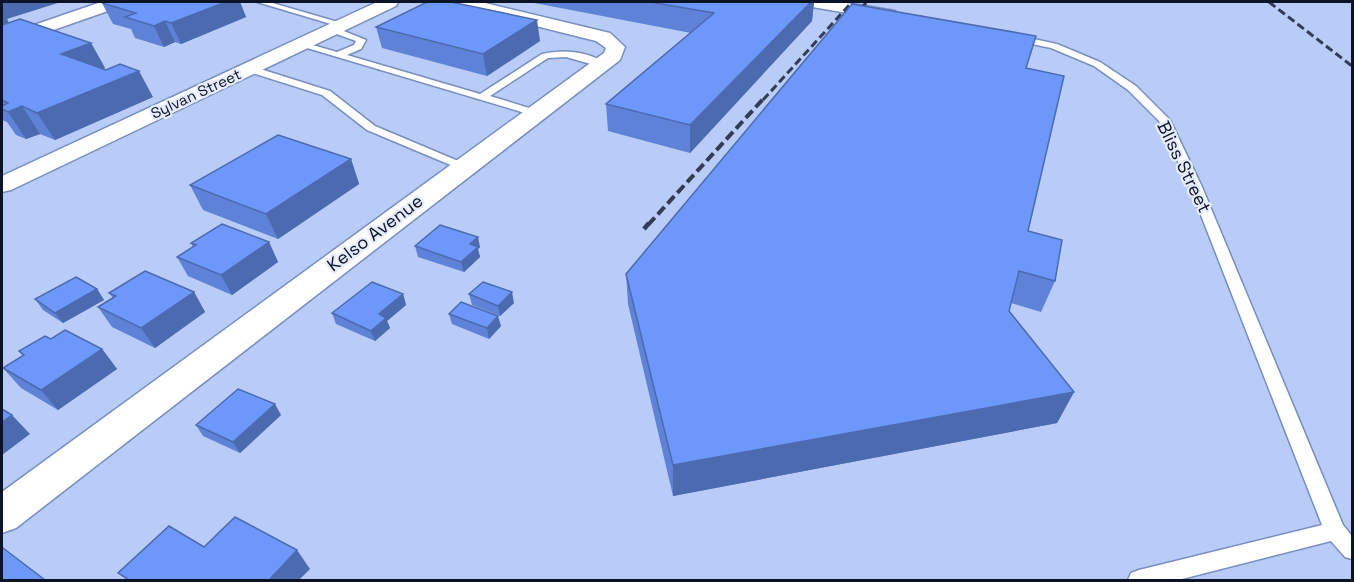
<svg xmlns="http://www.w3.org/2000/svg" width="1354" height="582" viewBox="0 0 1354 582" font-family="'Space Grotesk',sans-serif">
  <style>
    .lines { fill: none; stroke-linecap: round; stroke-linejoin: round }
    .lane-casing { stroke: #778ec1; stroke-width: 3 }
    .street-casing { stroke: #778ec1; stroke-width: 3 }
    .lane { fill: #fff; fill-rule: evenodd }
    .street { fill: #fff; fill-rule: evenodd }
    .rail-far2 { stroke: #323d55; stroke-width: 3; stroke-dasharray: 8 4; stroke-linecap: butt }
    .rail-far1 { stroke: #323d55; stroke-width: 4; stroke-dasharray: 10 4.5; stroke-linecap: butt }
    .rail { stroke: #323d55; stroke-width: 4.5; stroke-dasharray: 12 6; stroke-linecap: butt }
    .wall { fill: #5e82d7 }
    .shaded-wall { fill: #4c6aaf }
    .building { fill: #6d97fa; stroke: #4c6aaf; stroke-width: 1.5 }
    .labels { text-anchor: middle; stroke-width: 4.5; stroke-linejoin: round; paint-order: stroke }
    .far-street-label { font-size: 15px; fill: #0b1326; stroke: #e5ecfd }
    .street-label { font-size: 18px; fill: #0b1326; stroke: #e5ecfd }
  </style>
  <rect width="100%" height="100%" fill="#b8ccf7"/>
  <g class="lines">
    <g class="lane-casing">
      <g id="lane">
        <path d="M 257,2 L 269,2 L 348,25 L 341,27 Z"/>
        <path d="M 334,27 L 366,40 L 361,49 L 347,55 L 480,94 L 542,54 C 562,49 589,51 606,64 L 601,67 L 566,57 L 548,58 L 490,96 L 539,111 L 540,113 L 535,116 L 297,45 L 302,42 L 337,52 L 354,45 L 356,41 L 331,32 L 331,28 Z"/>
        <path d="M 1015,35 L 1057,44 L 1100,62 L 1136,86 L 1170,120 L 1202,187 L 1343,525 L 1352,536 L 1352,559 L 1345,557 L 1331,541 L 1178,580 L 1128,580 L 1131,573 L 1139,570 L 1322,525 L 1190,187 L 1159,121 L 1128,90 L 1094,66 L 1051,48 L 1012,40 L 1010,38 Z"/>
        <path d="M 246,67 L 254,67 L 330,91 L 375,126 L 470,166 L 468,169 L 460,169 L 367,130 L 322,95 L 246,71 Z"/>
      </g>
    </g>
    <g class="street-casing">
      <g id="street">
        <path d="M 101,2 L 124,2 L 122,6 L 2,48 L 2,36 Z"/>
        <path d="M 377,2 L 398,2 L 396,6 L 11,190 L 2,192 L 2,176 Z"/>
        <path d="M 454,2 L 481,2 L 610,33 L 625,47 L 620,60 L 16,528 L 2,533 L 2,492 L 604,53 L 606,48 L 596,41 L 456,6 Z"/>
        <path d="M 804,2 L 840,2 L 889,10 L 895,11 L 898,15 L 895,19 L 889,20 L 812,7 L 806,6 Z"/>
      </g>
    </g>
    <use href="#lane" class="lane"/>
    <use href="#street" class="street"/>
    <g class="rail-far2">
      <path d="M 1269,2 L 1352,66"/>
      <path d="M 852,17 L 867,2"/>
      <path d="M 763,100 L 852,2"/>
    </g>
    <path class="rail-far1" d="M 648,225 L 764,98"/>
    <path class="rail" d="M 644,229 L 649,223"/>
  </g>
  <g class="wall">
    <path d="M 2,2 L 7,19 L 8,22 L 91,43 L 105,68 L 103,69 L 153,97 L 55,140 L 40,134 L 26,139 L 16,135 L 7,122 L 2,120 Z"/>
    <path d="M 107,2 L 240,2 L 246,17 L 181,44 L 175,42 L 164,47 L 135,38 L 131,29 L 113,24 L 102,3 Z"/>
    <path d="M 529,2 L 814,2 L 812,21 L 690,153 L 608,131 L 606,104 L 691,33 Z"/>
    <path d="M 376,27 L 540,41 L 487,76 L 382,48 Z"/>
    <path d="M 1026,68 L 1028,231 L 1055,281 L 1041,312 L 1011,303 L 1009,311 L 1074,392 L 1057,423 L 673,496 L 628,304 L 626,274 Z"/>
    <path d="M 351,159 L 359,184 L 278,239 L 203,210 L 190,185 Z"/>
    <path d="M 269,242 L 278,262 L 232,295 L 188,276 L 177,257 L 193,247 L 191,243 Z"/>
    <path d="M 415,246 L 480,247 L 478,249 L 480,257 L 464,272 L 418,257 Z"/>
    <path d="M 97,289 L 104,300 L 63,323 L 43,310 L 35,299 Z"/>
    <path d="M 194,292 L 205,312 L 155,348 L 112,327 L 98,307 L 113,298 L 109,293 Z"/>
    <path d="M 403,294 L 406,305 L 387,321 L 390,328 L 375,341 L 336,324 L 332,313 Z"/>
    <path d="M 469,294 L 514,303 L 500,316 L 472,305 Z"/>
    <path d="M 449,314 L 501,326 L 489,339 L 452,324 Z"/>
    <path d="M 51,339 L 102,349 L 117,369 L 58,410 L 21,388 L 3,368 L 23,356 L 19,351 Z"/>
    <path d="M 281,415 L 240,453 L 203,436 L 196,425 Z"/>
  </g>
  <g class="shaded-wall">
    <path d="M 2,2 L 61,2 L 7,19 L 9,23 L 2,26 Z"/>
    <path d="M 226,2 L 240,2 L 246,17 L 181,44 L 171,23 Z"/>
    <path d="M 811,2 L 814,2 L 812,21 L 690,153 L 690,125 Z"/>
    <path d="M 537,20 L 540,41 L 487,76 L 483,54 Z"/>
    <path d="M 165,21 L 175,42 L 164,47 L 154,26 Z"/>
    <path d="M 91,43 L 105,68 L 76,79 L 61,54 Z"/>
    <path d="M 139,71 L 153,97 L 55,140 L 37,113 Z"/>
    <path d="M 22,106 L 40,134 L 26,139 L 8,112 Z"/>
    <path d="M 351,159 L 359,184 L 278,239 L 266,214 Z"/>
    <path d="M 478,237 L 480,247 L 478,249 L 480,257 L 464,272 L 461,262 L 470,244 Z"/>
    <path d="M 269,242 L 278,262 L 232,295 L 221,275 Z"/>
    <path d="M 97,289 L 104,300 L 63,323 L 55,313 Z"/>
    <path d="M 194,292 L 205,312 L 155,348 L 141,328 Z"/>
    <path d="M 512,292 L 514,303 L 500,316 L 498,306 Z"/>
    <path d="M 403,294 L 406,305 L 387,321 L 390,328 L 375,341 L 371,331 L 379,314 Z"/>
    <path d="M 498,316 L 501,326 L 489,339 L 487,328 Z"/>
    <path d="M 102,349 L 117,369 L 58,410 L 41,390 Z"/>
    <path d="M 1074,392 L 1057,423 L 673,496 L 673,465 Z"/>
    <path d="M 275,404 L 281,415 L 240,453 L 233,442 Z"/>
    <path d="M 12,415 L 30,434 L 2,455 L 2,422 Z"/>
    <path d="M 297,550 L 310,569 L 299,580 L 269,580 Z"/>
  </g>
  <g class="building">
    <path d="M 107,2 L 226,2 L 171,23 L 165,21 L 154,26 L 125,17 L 136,13 L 102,3 Z"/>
    <path d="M 427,2 L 451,2 L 537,20 L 483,54 L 376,27 Z"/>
    <path d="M 650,2 L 811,2 L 690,125 L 606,104 L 714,13 Z"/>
    <path d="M 852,4 L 1036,36 L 1026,68 L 1064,76 L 1028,231 L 1062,240 L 1055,281 L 1019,271 L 1009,311 L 1074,392 L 673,465 L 626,274 Z"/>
    <path d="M 20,19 L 91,43 L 61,54 L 106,70 L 120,64 L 139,71 L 37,113 L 22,106 L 8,112 L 2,109 L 2,106 L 8,103 L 2,100 L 2,25 Z"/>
    <path d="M 278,135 L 351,159 L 266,214 L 190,185 Z"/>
    <path d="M 222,224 L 269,242 L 221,275 L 177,257 L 196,245 L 191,243 Z"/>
    <path d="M 440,225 L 478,237 L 470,244 L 478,247 L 461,262 L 415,246 Z"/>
    <path d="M 145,271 L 194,292 L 141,328 L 98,307 L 116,296 L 109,293 Z"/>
    <path d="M 76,277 L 97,289 L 55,313 L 35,299 Z"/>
    <path d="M 372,282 L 403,294 L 379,314 L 386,318 L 371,331 L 332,313 Z"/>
    <path d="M 483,282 L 512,292 L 498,306 L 469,294 Z"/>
    <path d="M 461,302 L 498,316 L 487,328 L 449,314 Z"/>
    <path d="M 65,330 L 102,349 L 41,390 L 3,368 L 24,355 L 19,351 L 45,336 L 51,339 Z"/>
    <path d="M 238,389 L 275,404 L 233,442 L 196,425 Z"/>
    <path d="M 2,409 L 12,415 L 2,422 Z"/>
    <path d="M 235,517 L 297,550 L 269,580 L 129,580 L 118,573 L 169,526 L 204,547 Z"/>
    <path d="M 3,548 L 45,580 L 2,580 L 2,550 Z"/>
  </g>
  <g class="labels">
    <g class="far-street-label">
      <text transform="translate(196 94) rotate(-25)" y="5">Sylvan Street</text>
    </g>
    <g class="street-label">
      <text transform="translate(1184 167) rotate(64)" y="6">Bliss Street</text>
      <text transform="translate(375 233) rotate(-37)" y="6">Kelso Avenue</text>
    </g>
  </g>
  <rect width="1354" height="582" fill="none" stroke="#0b1326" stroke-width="6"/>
</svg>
